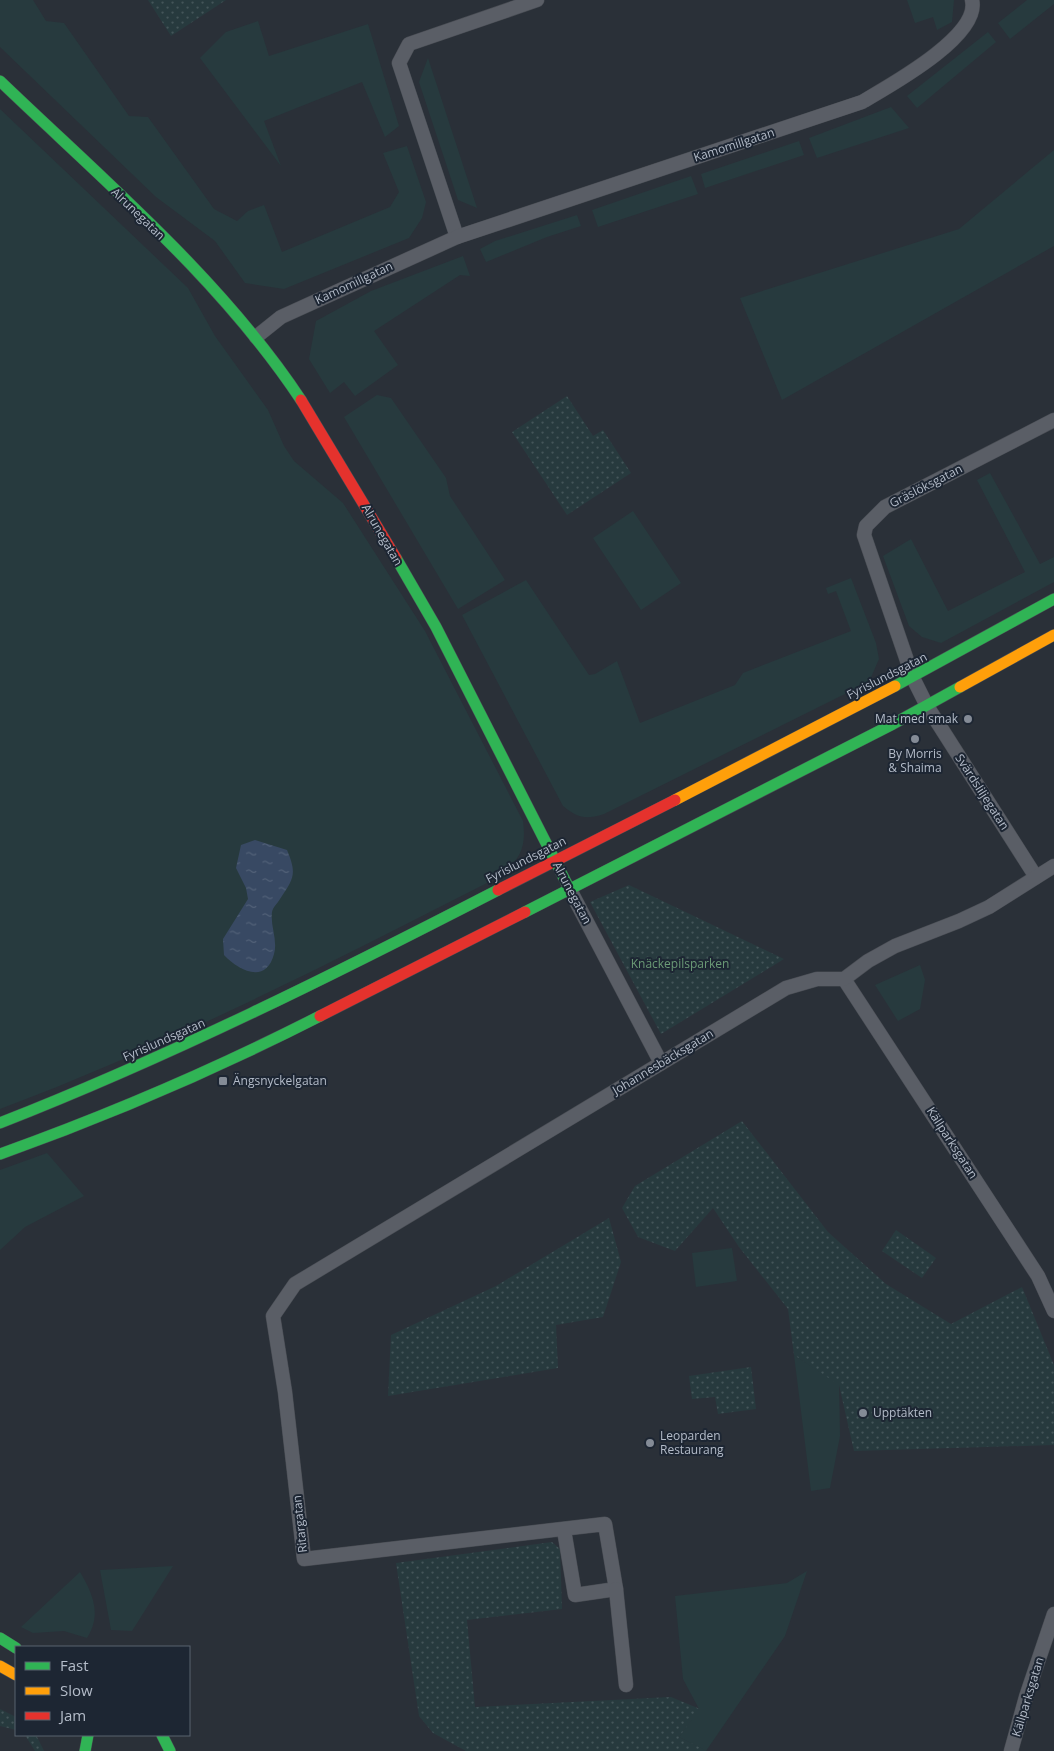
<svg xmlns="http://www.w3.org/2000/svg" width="1054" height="1751" viewBox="0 0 1054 1751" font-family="'Open Sans',sans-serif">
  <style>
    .grass { fill: #273a3e }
    .park { fill: url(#park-dots) }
    .water { fill: url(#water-ripples) }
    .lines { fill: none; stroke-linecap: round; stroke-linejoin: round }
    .street-casing { stroke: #484c53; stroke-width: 15 }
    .fast-casing { stroke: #484c53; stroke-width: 12 }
    .slow-casing { stroke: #484c53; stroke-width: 12 }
    .jam-casing { stroke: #484c53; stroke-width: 12 }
    .street { stroke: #5a5e66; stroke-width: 14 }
    .fast { stroke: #30b455; stroke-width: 11 }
    .slow { stroke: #ff9f0a; stroke-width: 11 }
    .jam { stroke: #e5322d; stroke-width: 11 }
    .poi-dot { fill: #848b96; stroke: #1d2633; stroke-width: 2 }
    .labels { text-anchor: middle; stroke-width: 4; stroke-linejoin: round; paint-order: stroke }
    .street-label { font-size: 12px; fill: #b4bcc9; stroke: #1d2633 }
    .poi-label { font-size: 12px; fill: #b4bcc9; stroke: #1d2633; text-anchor: start }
    .park-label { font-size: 12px; fill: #6b9a76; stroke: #1d2633 }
  </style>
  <defs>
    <pattern id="park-dots" width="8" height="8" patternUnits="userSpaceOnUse" patternTransform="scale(1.25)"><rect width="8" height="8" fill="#273a3e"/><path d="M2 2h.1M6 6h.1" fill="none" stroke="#445559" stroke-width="1.8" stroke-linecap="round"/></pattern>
    <pattern id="water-ripples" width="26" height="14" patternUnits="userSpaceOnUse" patternTransform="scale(1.25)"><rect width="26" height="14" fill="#384963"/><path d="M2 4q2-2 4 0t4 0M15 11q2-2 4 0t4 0" fill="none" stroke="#526178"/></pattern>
  </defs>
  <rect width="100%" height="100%" fill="#2a3038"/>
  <g class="grass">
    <path d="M 0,0 L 33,0 L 46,21 L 64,23 L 129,116 L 148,117 L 214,209 L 237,221 L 248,211 L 264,205 L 282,252 L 390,207 L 399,192 L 383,153 L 407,146 L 426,202 L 422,218 L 409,238 L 284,289 L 245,283 L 215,241 L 156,197 L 0,47 Z"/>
    <path d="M 907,0 L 954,0 L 952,22 L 937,30 L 933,17 L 915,23 Z"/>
    <path d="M 1027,0 L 1054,0 L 1054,4 L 1010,39 L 998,23 Z"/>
    <path d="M 258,21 L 269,56 L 368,24 L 399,126 L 385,137 L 362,82 L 264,121 L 281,166 L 200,58 L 226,32 Z"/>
    <path d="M 988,32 L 996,42 L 917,108 L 907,96 Z"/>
    <path d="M 428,58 L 477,208 L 458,200 L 419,82 Z"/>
    <path d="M 891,107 L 909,128 L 817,158 L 809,138 Z"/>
    <path d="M 0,109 L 188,288 L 215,336 L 268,410 L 284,446 L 294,461 L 343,503 L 425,631 L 523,821 C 528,857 513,866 485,884 C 326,965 168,1046 0,1109 Z"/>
    <path d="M 799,141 L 804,155 L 705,188 L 701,174 Z"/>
    <path d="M 1054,150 L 1054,246 L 782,400 L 740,298 L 959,229 Z"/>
    <path d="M 691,176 L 698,194 L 598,227 L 592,210 Z"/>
    <path d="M 577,215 L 581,226 L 547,237 L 486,262 L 480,249 L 495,241 Z"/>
    <path d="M 463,256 L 470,276 L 460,275 L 374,331 L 398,365 L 355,396 L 344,382 L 330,393 L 309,359 L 316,321 L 371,291 Z"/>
    <path d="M 377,395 L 391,398 L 446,478 L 450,496 L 505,580 L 458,609 L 344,417 Z"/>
    <path d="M 990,473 L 1040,564 L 1054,557 L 1054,582 L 941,643 L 922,637 L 909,626 L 883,556 L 911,539 L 948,611 L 1025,572 L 977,480 Z"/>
    <path d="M 633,511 L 681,583 L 641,610 L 593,538 Z"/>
    <path d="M 851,578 L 876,643 L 879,659 L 869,682 L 604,814 C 585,820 578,818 563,806 L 462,615 L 526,580 L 589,675 L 595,674 L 617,661 L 640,723 L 735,685 L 743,673 L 851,631 L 836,591 L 828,594 L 826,588 Z"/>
    <path d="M 920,965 L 925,980 L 920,1009 L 898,1021 L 875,985 Z"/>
    <path d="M 47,1153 L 84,1196 L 25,1227 L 0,1250 L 0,1170 Z"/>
    <path d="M 732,1248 L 737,1281 L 696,1287 L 692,1253 Z"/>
    <path d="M 794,1355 L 839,1384 L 840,1436 L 830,1488 L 811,1491 Z"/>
    <path d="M 173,1566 L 132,1631 L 111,1630 L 100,1570 Z"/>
    <path d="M 807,1571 L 785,1636 L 706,1751 L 679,1737 L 699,1709 L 683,1679 L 675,1596 L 787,1583 Z"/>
    <path d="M 80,1572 C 93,1594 102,1615 87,1638 L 64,1631 L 33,1633 L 21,1627 Z"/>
  </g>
  <g class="park">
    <path d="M 148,0 L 226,0 L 171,36 Z"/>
    <path d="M 567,396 L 593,436 L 603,430 L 631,473 L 567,515 L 512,432 Z"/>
    <path d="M 629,885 L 784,959 L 661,1034 L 590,902 Z"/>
    <path d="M 742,1121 L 828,1232 L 886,1284 L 951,1324 L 1022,1287 L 1054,1365 L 1054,1445 L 854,1451 L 839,1385 L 794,1355 L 788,1309 L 739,1247 L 713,1208 L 675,1251 L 638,1237 L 622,1208 L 635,1186 Z"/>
    <path d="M 609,1218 L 621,1262 L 603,1317 L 556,1325 L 558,1368 L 388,1396 L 391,1335 L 496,1286 Z"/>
    <path d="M 896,1230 L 936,1258 L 922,1278 L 882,1251 Z"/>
    <path d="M 751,1367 L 756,1409 L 718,1414 L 715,1397 L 692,1399 L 689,1376 Z"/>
    <path d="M 552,1542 L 560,1549 L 562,1609 L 467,1620 L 475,1707 L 671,1697 L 700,1709 L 679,1737 L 707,1751 L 466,1751 L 433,1733 L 419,1716 L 396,1563 Z"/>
    <path d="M 0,1709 L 16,1717 L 16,1730 L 0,1726 Z"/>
    <path d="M 25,1735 L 36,1735 L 44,1751 L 35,1751 Z"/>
  </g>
  <path class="water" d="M 255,840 L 287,850 C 297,874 294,878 280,899 C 277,904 273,907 272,912 C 270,926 278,940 274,954 C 266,985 238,970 224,955 L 223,939 L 248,899 L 246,888 L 236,868 L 241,845 Z"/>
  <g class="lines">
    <g class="street-casing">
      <g id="street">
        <path d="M 457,237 L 399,63 L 409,44 L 537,0"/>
        <path d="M 256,337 L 281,317 L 457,237 L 862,102 C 889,86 981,36 972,0"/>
        <path d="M 1036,877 L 927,706 L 913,678 L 864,535 L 866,526 L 885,507 L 1054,420"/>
        <path d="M 569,888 L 661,1063"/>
        <path d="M 844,979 L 1038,1276 L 1054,1311"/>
        <path d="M 564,1530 L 575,1595 L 616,1589 L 605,1524 L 304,1559 L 285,1392 L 273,1316 L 295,1284 L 786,988 L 817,979 L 844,979 L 868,961 L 895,946 L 959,921 L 989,907 L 1054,866"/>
        <path d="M 616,1589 L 626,1685"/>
        <path d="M 1011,1751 L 1026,1697 L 1054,1614"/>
      </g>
    </g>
    <g class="fast-casing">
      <g id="fast">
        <path d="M 0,81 C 104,181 221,279 301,400"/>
        <path d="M 396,558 L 436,627 L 569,888"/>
        <path d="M 895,686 L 1054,599"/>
        <path d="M 525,912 L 893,724 L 960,687"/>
        <path d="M 0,1123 C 171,1056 335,974 498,890"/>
        <path d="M 0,1154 C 109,1115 216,1069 320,1016"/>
        <path d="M 0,1638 L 16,1648"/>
        <path d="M 162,1735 L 170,1751"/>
        <path d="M 85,1751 L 88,1735"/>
      </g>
    </g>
    <g class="slow-casing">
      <g id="slow">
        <path d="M 960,687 L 1054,635"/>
        <path d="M 675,800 L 895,686"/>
        <path d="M 0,1666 L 16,1675"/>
      </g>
    </g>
    <g class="jam-casing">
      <g id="jam">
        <path d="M 301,400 L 396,558"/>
        <path d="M 498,890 L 675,800"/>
        <path d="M 320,1016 L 525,912"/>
      </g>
    </g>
    <use href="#street" class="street"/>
    <use href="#fast" class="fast"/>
    <use href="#slow" class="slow"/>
    <use href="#jam" class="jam"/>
  </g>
  <g class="poi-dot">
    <circle cx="968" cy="719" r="5"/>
    <circle cx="915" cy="739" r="5"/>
    <rect x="218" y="1076" width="10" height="10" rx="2.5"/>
    <circle cx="863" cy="1413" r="5"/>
    <circle cx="650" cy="1443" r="5"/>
  </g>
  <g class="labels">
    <g class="street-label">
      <text transform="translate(734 145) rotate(-18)" y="4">Kamomillgatan</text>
      <text transform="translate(138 214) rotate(44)" y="4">Alrunegatan</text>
      <text transform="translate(354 283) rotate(-25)" y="4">Kamomillgatan</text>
      <text transform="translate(926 486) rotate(-27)" y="4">Gräslöksgatan</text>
      <text transform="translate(382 535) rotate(60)" y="4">Alrunegatan</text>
      <text transform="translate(887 676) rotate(-27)" y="4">Fyrislundsgatan</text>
      <text transform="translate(982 792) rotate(57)" y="4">Svärdsliljegatan</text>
      <text transform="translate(526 860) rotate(-27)" y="4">Fyrislundsgatan</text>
      <text transform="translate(572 893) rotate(62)" y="4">Alrunegatan</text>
      <text transform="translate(164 1040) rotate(-24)" y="4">Fyrislundsgatan</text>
      <text transform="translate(663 1062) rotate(-31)" y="4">Johannesbäcksgatan</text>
      <text transform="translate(952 1143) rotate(57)" y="4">Källparksgatan</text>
      <text transform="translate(300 1524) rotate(-96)" y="4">Ritargatan</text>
      <text transform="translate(1028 1697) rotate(-73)" y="4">Källparksgatan</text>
    </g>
    <g class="poi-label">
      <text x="958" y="723" text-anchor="end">Mat med smak</text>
      <text x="915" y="758" text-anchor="middle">By Morris<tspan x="915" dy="14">&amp; Shaima</tspan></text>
      <text x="233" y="1085">Ängsnyckelgatan</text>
      <text x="873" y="1417">Upptäkten</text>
      <text x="660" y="1440">Leoparden<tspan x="660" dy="14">Restaurang</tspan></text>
    </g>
    <g class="park-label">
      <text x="680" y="968">Knäckepilsparken</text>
    </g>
  </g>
  <rect x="15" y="1646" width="175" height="90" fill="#1d2633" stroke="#59626f"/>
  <rect x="25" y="1662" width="25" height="8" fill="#30b455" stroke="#59626f"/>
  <text x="60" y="1671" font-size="15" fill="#b4bcc9">Fast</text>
  <rect x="25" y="1687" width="25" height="8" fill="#ff9f0a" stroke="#59626f"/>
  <text x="60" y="1696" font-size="15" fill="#b4bcc9">Slow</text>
  <rect x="25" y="1712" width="25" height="8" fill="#e5322d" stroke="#59626f"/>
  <text x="60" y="1721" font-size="15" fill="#b4bcc9">Jam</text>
</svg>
